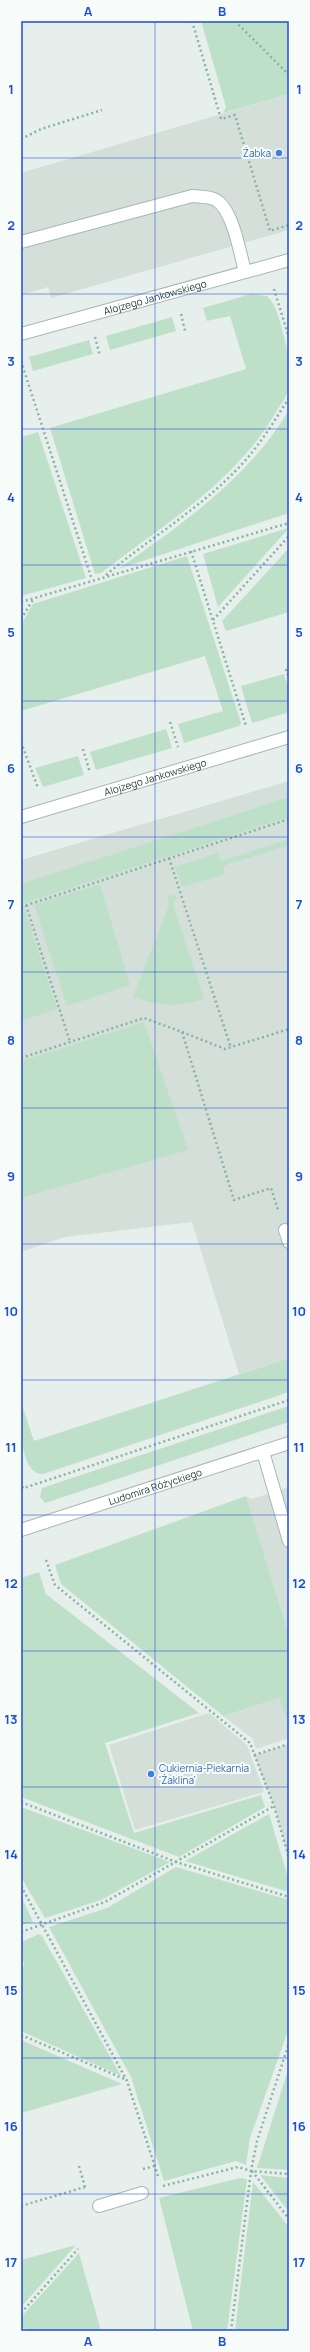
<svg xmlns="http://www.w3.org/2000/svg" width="310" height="2352" viewBox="0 0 310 2352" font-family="Manrope,sans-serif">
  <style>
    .built { fill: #d4dfda }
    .green { fill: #bfe0c8 }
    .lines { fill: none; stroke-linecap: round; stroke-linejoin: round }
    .minor-casing { stroke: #a8b8b2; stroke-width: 14 }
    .path { stroke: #86b3a5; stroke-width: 2.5; stroke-dasharray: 2 3; stroke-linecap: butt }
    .minor { stroke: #fff; stroke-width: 12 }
    .grid { fill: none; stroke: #1d4ed8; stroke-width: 1; stroke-opacity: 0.55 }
    .shop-dot { fill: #3f7fe0; stroke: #f7fbf9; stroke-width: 1.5 }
    .labels { text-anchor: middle; stroke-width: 4; stroke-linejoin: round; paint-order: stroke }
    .shop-label { font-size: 10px; fill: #366cbe; stroke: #f7fbf9; text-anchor: end }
    .street-label { font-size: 10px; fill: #24423a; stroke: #f7fbf9 }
    .neatline { fill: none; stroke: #1d4ed8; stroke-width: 1.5 }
    .grid-label { font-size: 13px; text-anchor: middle; font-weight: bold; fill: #1d4ed8 }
  </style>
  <rect width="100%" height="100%" fill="#e6efeb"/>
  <g class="built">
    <path d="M 289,94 L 289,230 L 51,298 L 48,287 L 21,295 L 21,173 Z"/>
    <path d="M 289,781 L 289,1358 L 239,1374 L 192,1222 L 65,1237 L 21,1252 L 21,860 Z"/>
    <path d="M 289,1487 L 289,1635 L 246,1496 L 252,1499 Z"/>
    <path d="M 279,1698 L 289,1727 L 289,1738 L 256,1749 L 253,1739 L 223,1716 Z"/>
    <path d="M 209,1713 L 247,1745 L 264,1792 L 135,1830 L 109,1745 Z"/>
    <path d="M 289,1744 L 289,1858 L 274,1806 L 254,1755 Z"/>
  </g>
  <g class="green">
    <path d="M 201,21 L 289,21 L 289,94 L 223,113 L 226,107 Z"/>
    <path d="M 251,294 L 267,296 C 278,307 280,323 284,337 C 288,353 292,372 289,388 C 287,396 280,405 276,412 C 235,483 164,524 101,573 L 95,574 L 50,428 L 246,369 L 230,316 L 207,321 L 203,308 Z"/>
    <path d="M 172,317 L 176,331 L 110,350 L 106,336 Z"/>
    <path d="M 89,340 L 93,354 L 33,371 L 29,357 Z"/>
    <path d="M 289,410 L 289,513 L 118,569 C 181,525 249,478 289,410 Z"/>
    <path d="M 38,432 L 86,578 L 21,596 L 21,437 Z"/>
    <path d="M 289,528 L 218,607 L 203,554 Z"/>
    <path d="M 289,548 L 289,612 L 226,631 L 222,621 Z"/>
    <path d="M 187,556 L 241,723 L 239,726 L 184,743 L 178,724 L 223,711 L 205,656 L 21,711 L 21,625 L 33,604 Z"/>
    <path d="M 284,674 L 289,691 L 289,712 L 252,723 L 241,686 Z"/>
    <path d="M 166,729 L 172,748 L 96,770 L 90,752 Z"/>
    <path d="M 78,756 L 84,775 L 43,787 L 35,768 Z"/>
    <path d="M 289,797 L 289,817 L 21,904 L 21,884 Z"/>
    <path d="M 289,839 L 289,845 L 223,866 L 225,874 L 182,887 L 175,867 L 218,853 L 221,861 Z"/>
    <path d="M 100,884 L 130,985 L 67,1006 L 34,905 Z"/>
    <path d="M 174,894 L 177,898 L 173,905 L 204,999 C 179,1008 158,1006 133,997 L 169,905 L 167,897 Z"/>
    <path d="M 24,907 L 57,1009 L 21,1021 L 21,908 Z"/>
    <path d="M 144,1022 L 188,1150 L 21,1198 L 21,1061 Z"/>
    <path d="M 289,1358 L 289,1392 L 43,1474 C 18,1474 21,1419 21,1402 L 34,1441 Z"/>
    <path d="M 289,1406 L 289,1422 L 45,1503 L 40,1497 L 42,1488 Z"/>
    <path d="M 246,1496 L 289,1635 L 289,1727 L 279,1698 L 223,1716 L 61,1584 L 55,1565 Z"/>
    <path d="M 39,1572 L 46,1594 L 199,1713 L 105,1743 L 134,1833 L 261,1795 L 265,1807 L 179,1857 L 21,1797 L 21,1578 Z"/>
    <path d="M 21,1807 L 170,1862 L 101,1900 L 45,1918 L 21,1877 Z"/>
    <path d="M 269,1814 L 289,1881 L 289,1892 L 185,1861 Z"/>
    <path d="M 176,1867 L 289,1900 L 289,2028 L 250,2138 L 246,2165 L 236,2161 L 164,2181 L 131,2077 L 49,1927 L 107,1908 Z"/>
    <path d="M 21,1896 L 33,1922 L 21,1925 Z"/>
    <path d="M 39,1934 L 42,1936 L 121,2076 L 21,2031 L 21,1967 L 24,1966 L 21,1942 Z"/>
    <path d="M 21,2040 L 122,2084 L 21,2113 Z"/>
    <path d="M 289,2067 L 289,2170 L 257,2168 Z"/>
    <path d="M 260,2175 L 289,2178 L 289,2212 Z"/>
    <path d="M 240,2178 L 247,2179 L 227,2331 L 193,2331 L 159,2198 Z"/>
    <path d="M 253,2182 L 289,2227 L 289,2331 L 235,2331 Z"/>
    <path d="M 76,2245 L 21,2307 L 21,2260 Z"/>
    <path d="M 79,2253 L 101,2331 L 31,2331 L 21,2327 L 21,2317 Z"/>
  </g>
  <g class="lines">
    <g class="minor-casing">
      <g id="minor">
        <path d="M 21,242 L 192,196 C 200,197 208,196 216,200 C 233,210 240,253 245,272"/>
        <path id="s1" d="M 21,334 L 289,260"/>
        <path id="s2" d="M 21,817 L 289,737"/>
        <path d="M 285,1230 L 289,1242"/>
        <path d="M 263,1452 L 289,1541"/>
        <path id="s3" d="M 21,1530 L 289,1443"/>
        <path d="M 99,2206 L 142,2193"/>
      </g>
    </g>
    <g class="path">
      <path d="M 192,21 L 221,119 L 235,115 L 270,231 L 289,225"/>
      <path d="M 235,21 L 289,75"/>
      <path d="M 21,139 L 41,129 L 102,110"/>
      <path d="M 274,289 L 289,338"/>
      <path d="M 181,314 L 185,331"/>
      <path d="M 95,337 L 100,356"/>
      <path d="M 21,361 L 92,580"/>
      <path d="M 191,551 L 246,726"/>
      <path d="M 106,575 C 151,537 203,507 243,463 C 261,443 275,420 289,398"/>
      <path d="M 21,602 L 289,523"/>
      <path d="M 21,619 L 34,598"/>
      <path d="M 213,620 L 289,536"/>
      <path d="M 286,669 L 289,679"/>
      <path d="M 170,722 L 178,747"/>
      <path d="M 21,742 L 38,788"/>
      <path d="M 83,749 L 90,773"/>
      <path d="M 169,858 L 231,1048"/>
      <path d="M 26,905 L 70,1042"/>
      <path d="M 21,907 L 289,819"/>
      <path d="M 182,1032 L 225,1049 L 289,1029"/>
      <path d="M 21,1058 L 144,1018 L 182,1032 L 234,1200 L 271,1188 L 278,1210"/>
      <path d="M 21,1482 L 23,1488"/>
      <path d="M 21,1489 L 289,1400"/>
      <path d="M 46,1560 L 55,1585 L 250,1743 L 274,1806 L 289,1858"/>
      <path d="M 254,1755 L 289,1744"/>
      <path d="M 21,1802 L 176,1862 L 289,1897"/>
      <path d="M 21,1886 L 127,2081 L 158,2176"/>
      <path d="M 21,1932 L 105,1902 L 274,1806"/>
      <path d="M 21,2035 L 127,2080"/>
      <path d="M 79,2166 L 85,2187"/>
      <path d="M 143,2169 L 154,2166"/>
      <path d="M 252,2171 L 289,2219"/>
      <path d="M 163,2186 L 238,2167 L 251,2171 L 257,2141 L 289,2043"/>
      <path d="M 21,2206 L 85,2187"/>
      <path d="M 21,2313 L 78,2249"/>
      <path d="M 21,2330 L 24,2331"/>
      <path d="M 231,2331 L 251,2171 L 289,2174"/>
    </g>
    <use href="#minor" class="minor"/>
  </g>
  <path class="grid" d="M 155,21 L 155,2331M 21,158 L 289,158M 21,294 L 289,294M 21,429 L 289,429M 21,565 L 289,565M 21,701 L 289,701M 21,837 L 289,837M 21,972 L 289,972M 21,1108 L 289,1108M 21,1244 L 289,1244M 21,1380 L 289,1380M 21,1515 L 289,1515M 21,1651 L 289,1651M 21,1787 L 289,1787M 21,1923 L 289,1923M 21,2058 L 289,2058M 21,2194 L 289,2194"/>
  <g class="shop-dot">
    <circle cx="279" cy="153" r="4"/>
    <circle cx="151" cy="1774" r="4"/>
  </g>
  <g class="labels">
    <g class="shop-label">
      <text x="271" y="157">Żabka</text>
      <text x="159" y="1772" text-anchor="start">Cukiernia-Piekarnia<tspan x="159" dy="12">'Żaklina'</tspan></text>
    </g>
    <g class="street-label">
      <text dy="4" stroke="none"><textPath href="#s1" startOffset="139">Alojzego Jankowskiego</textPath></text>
      <text dy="4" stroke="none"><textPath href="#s2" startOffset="140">Alojzego Jankowskiego</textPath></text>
      <text dy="4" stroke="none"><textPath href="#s3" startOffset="141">Ludomira Różyckiego</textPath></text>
    </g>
  </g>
  <rect width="310" height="2352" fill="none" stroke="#f7fbf9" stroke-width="44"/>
  <rect x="22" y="22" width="266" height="2308" class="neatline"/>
  <g class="grid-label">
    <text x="88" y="16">A</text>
    <text x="222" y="16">B</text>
    <text x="11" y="94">1</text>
    <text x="299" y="94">1</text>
    <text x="11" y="230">2</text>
    <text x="299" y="230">2</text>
    <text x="11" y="366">3</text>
    <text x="299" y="366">3</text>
    <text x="11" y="502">4</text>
    <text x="299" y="502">4</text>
    <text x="11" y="637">5</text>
    <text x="299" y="637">5</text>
    <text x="11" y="773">6</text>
    <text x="299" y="773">6</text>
    <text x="11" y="909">7</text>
    <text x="299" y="909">7</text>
    <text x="11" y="1045">8</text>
    <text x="299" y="1045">8</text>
    <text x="11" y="1181">9</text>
    <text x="299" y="1181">9</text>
    <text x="11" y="1316">10</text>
    <text x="299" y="1316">10</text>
    <text x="11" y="1452">11</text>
    <text x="299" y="1452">11</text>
    <text x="11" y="1588">12</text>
    <text x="299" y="1588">12</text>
    <text x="11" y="1724">13</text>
    <text x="299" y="1724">13</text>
    <text x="11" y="1859">14</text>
    <text x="299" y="1859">14</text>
    <text x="11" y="1995">15</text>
    <text x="299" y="1995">15</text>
    <text x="11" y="2131">16</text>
    <text x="299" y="2131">16</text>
    <text x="11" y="2267">17</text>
    <text x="299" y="2267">17</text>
    <text x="88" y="2346">A</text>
    <text x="222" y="2346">B</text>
  </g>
</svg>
